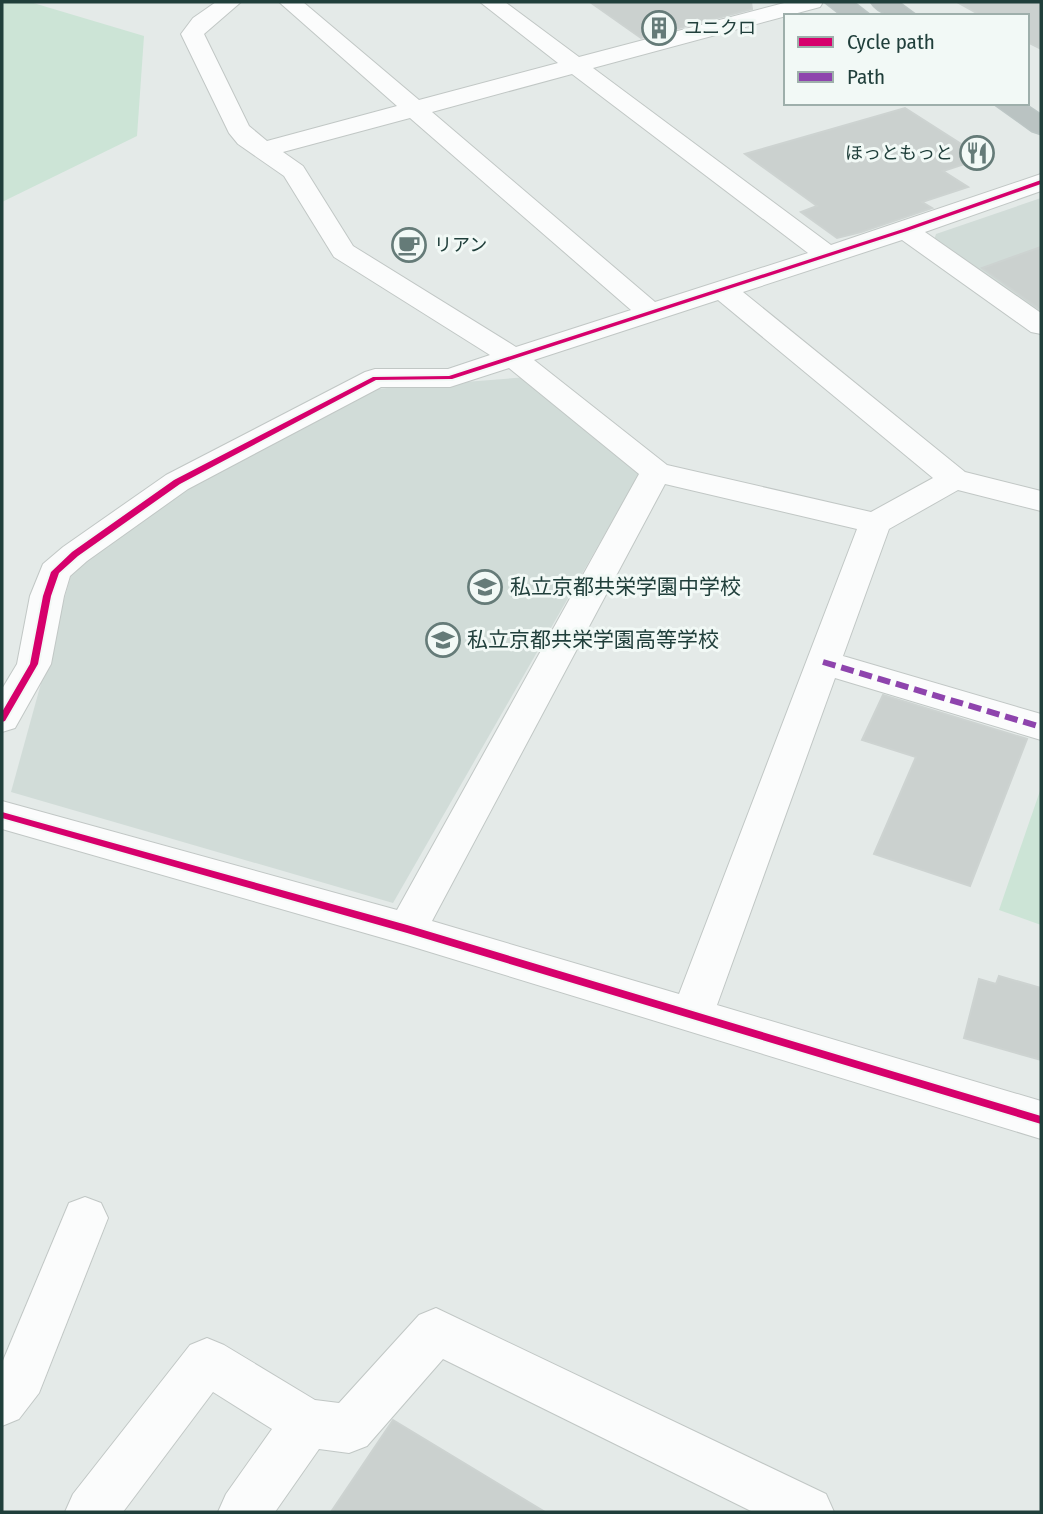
<svg xmlns="http://www.w3.org/2000/svg" width="1043" height="1514" viewBox="0 0 1043 1514" font-family="'Fira Sans Condensed','Noto Sans JP',sans-serif">
  <style>
    .built { fill: #d1dcd8 }
    .green { fill: #cce4d6 }
    .building { fill: #cbd1cf; stroke: #cdd3d1; stroke-width: 2 }
    .lines { fill: none; stroke-linecap: round; stroke-linejoin: round }
    .minor-casing { stroke: #c1c7c5; stroke-width: 2 }
    .highway-casing { stroke: #bcc6c5; stroke-width: 3 }
    .minor { fill: #fbfcfc; fill-rule: evenodd }
    .highway { fill: #bac3c2; fill-rule: evenodd }
    .quiet { stroke: #8e44ad; stroke-width: 6; stroke-dasharray: 13 6; stroke-linecap: butt }
    .cycleway-casing { stroke: #f2f9f6; stroke-width: 4 }
    .cycleway { fill: #d6006c; fill-rule: evenodd }
    .labels { text-anchor: middle; stroke-width: 6; stroke-linejoin: round; paint-order: stroke }
    .far-poi-label { font-size: 18px; fill: #203f3b; stroke: #f2f9f6; text-anchor: start }
    .poi-label { font-size: 21px; fill: #203f3b; stroke: #f2f9f6; text-anchor: start }
  </style>
  <rect width="100%" height="100%" fill="#e4eae8"/>
  <g class="built">
    <path d="M 1041,198 L 1041,316 L 934,240 L 936,234 Z"/>
    <path d="M 528,377 L 641,471 L 393,903 L 11,792 L 72,571 L 193,485 L 375,389 Z"/>
  </g>
  <g class="green">
    <path d="M 2,2 L 30,2 L 144,36 L 137,136 L 2,202 Z"/>
    <path d="M 1041,788 L 1041,925 L 999,910 Z"/>
  </g>
  <g class="building">
    <path d="M 590,2 L 751,2 L 752,9 L 641,38 Z"/>
    <path d="M 957,2 L 1041,2 L 1041,49 L 1027,42 L 1027,16 L 982,16 Z"/>
    <path d="M 905,108 L 983,158 L 943,171 L 968,187 L 922,202 L 932,208 L 861,232 L 837,238 L 801,212 L 817,206 L 745,154 Z"/>
    <path d="M 1041,247 L 1041,310 L 982,268 Z"/>
    <path d="M 883,695 L 1027,739 L 970,886 L 874,854 L 916,757 L 862,740 Z"/>
    <path d="M 999,976 L 1041,988 L 1041,1060 L 964,1038 L 979,979 L 996,984 Z"/>
    <path d="M 393,1420 L 545,1512 L 331,1512 Z"/>
  </g>
  <g class="lines">
    <g class="minor-casing">
      <g id="minor">
        <path d="M 216,2 L 241,2 L 204,34 L 249,126 L 267,141 L 397,106 L 279,2 L 303,2 L 419,100 L 558,63 L 480,2 L 505,2 L 579,57 L 788,2 L 823,2 L 820,7 L 593,68 L 831,245 L 1041,174 L 1041,191 L 925,232 L 1041,313 L 1041,334 L 1031,332 L 902,240 L 743,292 L 965,472 L 1041,491 L 1041,511 L 958,490 L 889,529 L 843,656 L 1041,714 L 1041,740 L 835,678 L 717,1005 L 1041,1101 L 1041,1139 L 407,945 L 2,829 L 2,801 L 397,910 L 639,474 L 509,368 L 450,387 L 381,387 L 188,489 L 87,561 L 70,576 L 64,596 L 51,664 L 15,728 L 2,732 L 2,689 L 17,664 L 30,596 L 43,564 L 63,547 L 166,475 L 365,372 L 375,369 L 448,369 L 490,355 L 334,257 L 284,176 L 238,144 L 229,133 L 181,34 L 193,18 ZM 572,74 L 808,253 L 655,302 L 432,112 ZM 410,118 L 631,310 L 516,347 L 353,246 L 303,166 L 283,152 ZM 718,300 L 933,478 L 871,512 L 667,465 L 534,360 ZM 665,484 L 857,529 L 679,994 L 432,921 Z"/>
        <path d="M 85,1197 L 101,1203 L 108,1218 L 39,1393 L 19,1419 L 2,1426 L 2,1363 L 69,1203 Z"/>
        <path d="M 436,1308 L 826,1494 L 834,1512 L 753,1512 L 443,1359 L 367,1446 L 349,1453 L 319,1449 L 275,1512 L 218,1512 L 226,1494 L 272,1429 L 213,1392 L 123,1512 L 65,1512 L 73,1494 L 190,1345 L 207,1338 L 224,1345 L 315,1400 L 339,1403 L 419,1315 Z"/>
      </g>
    </g>
    <g class="highway-casing">
      <g id="highway">
        <path d="M 825,2 L 853,2 L 871,16 L 843,16 Z"/>
        <path d="M 871,2 L 898,2 L 917,16 C 900,16 881,18 871,2 Z"/>
        <path d="M 993,103 L 1023,103 L 1041,115 L 1041,134 L 1032,131 Z"/>
      </g>
    </g>
    <use href="#minor" class="minor"/>
    <use href="#highway" class="highway"/>
    <path class="quiet" d="M 823,662 L 1041,727"/>
    <g class="cycleway-casing">
      <g id="cycleway">
        <path d="M 1041,180 L 1041,184 L 907,231 L 452,379 L 376,380 L 180,484 L 78,556 L 59,573 L 51,596 L 38,664 L 5,721 L 2,722 L 2,712 L 30,664 L 43,596 L 51,572 L 72,552 L 174,480 L 373,377 L 449,376 L 903,229 Z"/>
        <path d="M 2,812 L 407,925 L 1041,1116 L 1041,1124 L 407,933 L 2,818 Z"/>
      </g>
    </g>
    <use href="#cycleway" class="cycleway"/>
  </g>
  <defs>
    <g id="building-ring" transform="scale(1.75)"><circle r="9.5" fill="#f2f9f6" stroke="#657b78" stroke-width="1.5"/><path d="M-4-6H4V6H1V3H-1V6H-4ZM-2.5-4.3h1.7v1.8h-1.7ZM.8-4.3h1.7v1.8H.8ZM-2.5-1h1.7V.8h-1.7ZM.8-1h1.7V.8H.8Z" fill="#657b78"/></g>
    <g id="restaurant-ring" transform="scale(1.75)"><circle r="9.5" fill="#f2f9f6" stroke="#657b78" stroke-width="1.5"/><path d="M-5-6h1v4h1v-4h1v4h1v-4h1v5L-1.5 .5V6h-2V.5L-5-1ZM5-6V6H3V1.5H1.5Q1.5-4 5-6Z" fill="#657b78"/></g>
    <g id="cafe-ring" transform="scale(1.75)"><circle r="9.5" fill="#f2f9f6" stroke="#657b78" stroke-width="1.5"/><path d="M-5.5-4.5H6V0H3Q3 3.5 0 3.5H-2.5Q-5.5 3.5-5.5 0ZM3-3.2v2h1.7v-2ZM-6 4.5H4V6H-6Z" fill="#657b78"/></g>
    <g id="school-ring" transform="scale(1.75)"><circle r="9.5" fill="#f2f9f6" stroke="#657b78" stroke-width="1.5"/><path d="M0-5L7-2L0 1L-7-2ZM-4 1L0 2.5L4 1V4Q0 6-4 4Z" fill="#657b78"/></g>
  </defs>
  <g fill-rule="evenodd">
    <use href="#building-ring" x="659" y="28"/>
    <use href="#restaurant-ring" x="977" y="153"/>
    <use href="#cafe-ring" x="409" y="245"/>
    <use href="#school-ring" x="485" y="587"/>
    <use href="#school-ring" x="443" y="640"/>
  </g>
  <g class="labels">
    <g class="far-poi-label">
      <text x="684" y="34">ユニクロ</text>
      <text x="953" y="159" text-anchor="end">ほっともっと</text>
      <text x="434" y="251">リアン</text>
    </g>
    <g class="poi-label">
      <text x="510" y="594">私立京都共栄学園中学校</text>
      <text x="467" y="647">私立京都共栄学園高等学校</text>
    </g>
  </g>
  <rect width="1043" height="1514" fill="none" stroke="#203f3b" stroke-width="7"/>
  <rect x="784" y="14" width="245" height="91" fill="#f2f9f6" stroke="#9eafab" stroke-width="2"/>
  <rect x="798" y="37" width="35" height="10" fill="#d6006c" stroke="#9eafab" stroke-width="2"/>
  <text x="847" y="49" font-size="21" fill="#203f3b">Cycle path</text>
  <rect x="798" y="72" width="35" height="10" fill="#8e44ad" stroke="#9eafab" stroke-width="2"/>
  <text x="847" y="84" font-size="21" fill="#203f3b">Path</text>
</svg>
